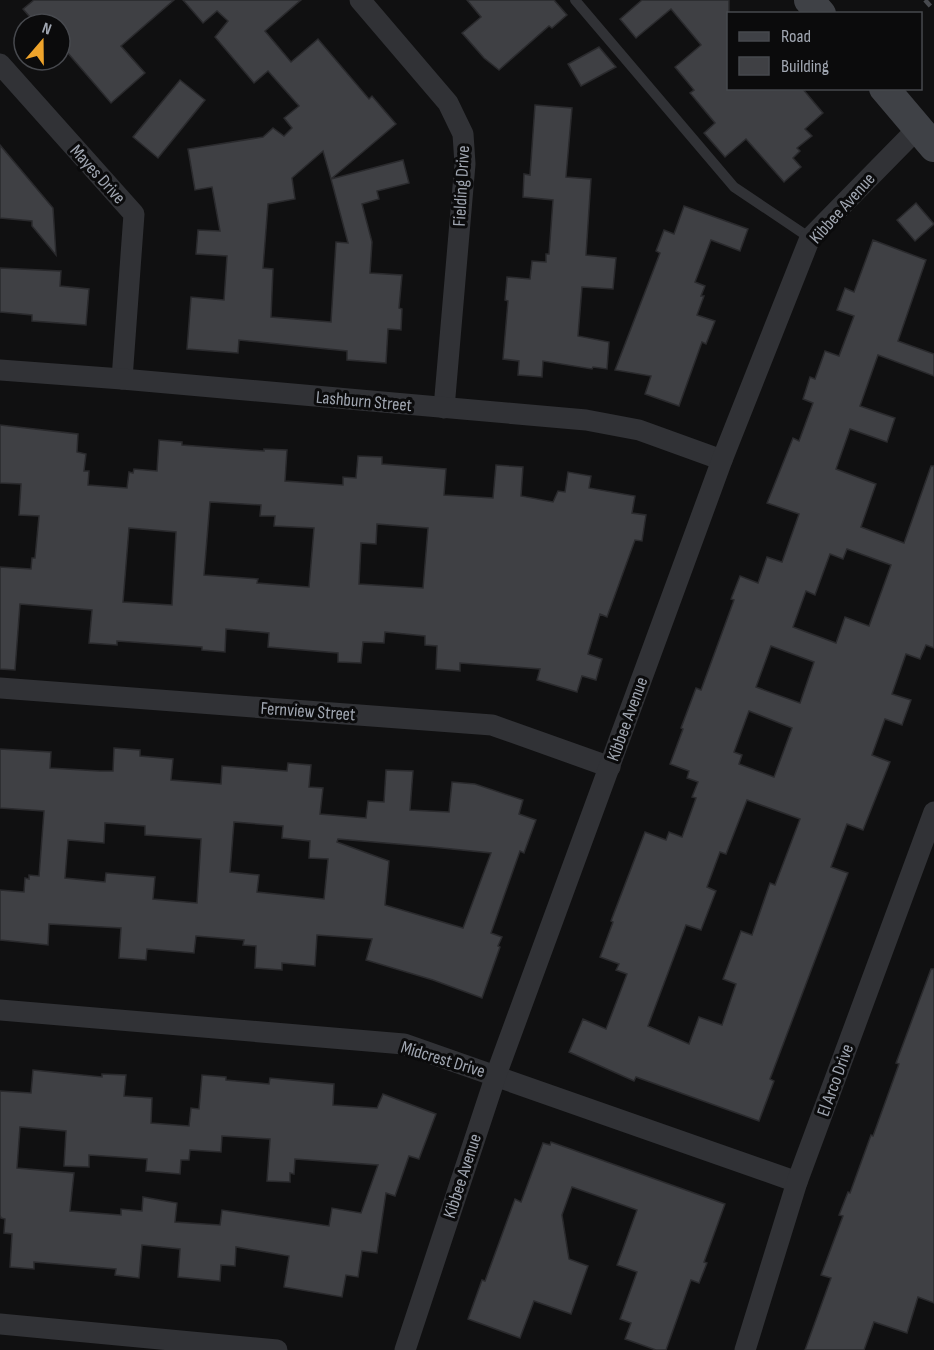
<svg xmlns="http://www.w3.org/2000/svg" width="934" height="1350" viewBox="0 0 934 1350" font-family="'Sofia Sans Condensed',sans-serif">
  <style>
    .building { fill: #3f4044; stroke: #2a2a2d; stroke-width: 1.5; fill-rule: evenodd }
    .lines { fill: none; stroke-linecap: round; stroke-linejoin: round }
    .lane { stroke: #313236; stroke-width: 10 }
    .street { stroke: #313236; stroke-width: 21 }
    .secondary { stroke: #3f4146; stroke-width: 30 }
    .rail { stroke: #484a4f; stroke-width: 4.5; stroke-dasharray: 8 6; stroke-linecap: butt }
    .labels { text-anchor: middle; stroke-width: 6; stroke-linejoin: round; paint-order: stroke }
    .street-label { font-size: 18px; fill: #a1a7b2; stroke: #0b0b0c }
  </style>
  <rect width="100%" height="100%" fill="#101011"/>
  <g class="building">
    <path d="M 34,0 L 174,0 L 121,46 L 145,73 L 111,103 L 60,44 L 60,24 L 36,24 L 23,9 Z"/>
    <path d="M 183,0 L 301,0 L 265,31 L 291,62 L 318,39 L 369,99 L 372,96 L 396,124 L 331,179 L 323,151 L 292,178 L 295,199 L 268,204 L 263,268 L 273,269 L 271,317 L 331,322 L 336,242 L 348,243 L 331,179 L 403,160 L 409,183 L 377,191 L 379,199 L 362,204 L 372,242 L 370,273 L 402,275 L 399,308 L 402,309 L 401,330 L 388,329 L 386,363 L 347,360 L 347,351 L 239,340 L 238,353 L 187,349 L 191,297 L 224,300 L 227,256 L 196,254 L 198,230 L 220,231 L 212,187 L 195,190 L 188,149 L 263,137 L 273,128 L 284,136 L 292,128 L 284,118 L 299,106 L 268,71 L 254,83 L 215,37 L 228,21 L 217,11 L 203,23 Z"/>
    <path d="M 467,0 L 554,0 L 567,15 L 552,28 L 549,26 L 499,70 L 484,58 L 462,33 L 481,17 Z"/>
    <path d="M 642,0 L 729,0 L 729,88 L 802,88 L 823,113 L 805,129 L 812,136 L 797,148 L 800,151 L 793,158 L 801,167 L 784,182 L 746,139 L 725,157 L 704,133 L 715,123 L 690,93 L 694,90 L 675,67 L 701,45 L 671,9 L 636,38 L 620,19 Z"/>
    <path d="M 599,47 L 616,67 L 581,86 L 568,64 Z"/>
    <path d="M 180,80 L 205,100 L 158,158 L 133,137 Z"/>
    <path d="M 535,105 L 572,108 L 566,177 L 591,179 L 586,255 L 616,258 L 613,289 L 582,287 L 578,336 L 609,342 L 607,369 L 593,367 L 592,369 L 543,361 L 542,377 L 518,375 L 519,361 L 503,359 L 508,301 L 505,300 L 507,277 L 530,279 L 532,261 L 546,262 L 546,254 L 549,254 L 553,200 L 523,197 L 524,174 L 530,175 Z"/>
    <path d="M 0,145 L 53,208 L 56,255 L 32,226 L 32,221 L 0,218 Z"/>
    <path d="M 916,203 L 934,224 L 915,241 L 897,220 Z"/>
    <path d="M 684,206 L 748,229 L 740,251 L 711,240 L 695,282 L 705,286 L 701,296 L 704,296 L 697,315 L 715,321 L 706,344 L 702,342 L 679,406 L 645,394 L 651,376 L 615,370 L 660,253 L 656,251 L 664,230 L 674,234 Z"/>
    <path d="M 873,240 L 926,260 L 898,341 L 934,354 L 934,376 L 878,355 L 860,406 L 895,418 L 887,442 L 850,429 L 836,469 L 876,484 L 861,527 L 904,543 L 931,466 L 934,466 L 934,648 L 926,645 L 920,659 L 906,654 L 892,694 L 911,700 L 902,725 L 885,719 L 872,755 L 890,762 L 863,830 L 847,824 L 831,867 L 848,873 L 770,1079 L 774,1081 L 759,1121 L 636,1077 L 634,1081 L 569,1052 L 583,1019 L 606,1029 L 627,974 L 616,970 L 619,964 L 600,957 L 613,922 L 611,921 L 645,832 L 666,840 L 669,832 L 682,837 L 696,798 L 692,797 L 698,782 L 687,778 L 689,771 L 670,764 L 683,729 L 681,728 L 696,688 L 701,690 L 734,600 L 731,599 L 740,576 L 758,583 L 767,557 L 782,562 L 799,514 L 767,503 L 793,438 L 799,441 L 813,403 L 803,399 L 810,377 L 815,379 L 825,351 L 839,356 L 854,316 L 837,310 L 845,288 L 854,292 ZM 847,549 L 891,565 L 869,626 L 845,617 L 836,643 L 793,627 L 806,591 L 815,595 L 830,554 L 843,559 ZM 771,646 L 814,662 L 800,703 L 756,687 ZM 749,711 L 792,728 L 774,777 L 739,764 L 742,755 L 734,752 ZM 747,800 L 800,819 L 775,885 L 770,883 L 752,935 L 741,931 L 723,979 L 736,984 L 722,1025 L 699,1017 L 689,1044 L 648,1026 L 686,925 L 701,930 L 716,891 L 707,887 L 720,852 L 726,854 Z"/>
    <path d="M 0,268 L 61,271 L 60,286 L 89,289 L 86,325 L 32,321 L 32,315 L 0,312 Z"/>
    <path d="M 0,425 L 78,434 L 77,452 L 86,454 L 84,471 L 89,471 L 88,485 L 127,488 L 129,472 L 133,473 L 134,469 L 157,471 L 159,440 L 182,442 L 182,445 L 264,451 L 264,449 L 287,450 L 285,481 L 343,485 L 343,477 L 356,478 L 358,456 L 382,457 L 382,464 L 446,469 L 444,495 L 493,498 L 496,465 L 523,467 L 521,496 L 553,502 L 558,491 L 565,492 L 568,472 L 591,476 L 589,488 L 635,496 L 632,513 L 646,515 L 642,541 L 635,540 L 607,617 L 600,614 L 588,654 L 602,659 L 596,680 L 582,676 L 577,692 L 537,680 L 540,669 L 460,663 L 460,671 L 436,669 L 437,646 L 425,645 L 425,636 L 385,632 L 384,643 L 363,642 L 361,663 L 338,662 L 338,653 L 268,647 L 269,633 L 226,629 L 225,652 L 202,650 L 202,647 L 117,641 L 117,645 L 89,643 L 92,610 L 20,604 L 15,670 L 0,669 L 0,567 L 31,569 L 32,558 L 35,558 L 39,516 L 19,515 L 21,484 L 0,483 ZM 210,502 L 261,505 L 260,516 L 275,516 L 274,526 L 314,528 L 309,587 L 257,583 L 258,579 L 204,575 ZM 377,524 L 428,528 L 423,588 L 359,584 L 361,543 L 376,544 ZM 129,528 L 176,532 L 172,605 L 123,602 Z"/>
    <path d="M 114,748 L 140,750 L 140,756 L 173,759 L 171,780 L 221,784 L 222,766 L 287,771 L 288,763 L 311,765 L 309,787 L 323,788 L 320,814 L 366,818 L 368,801 L 384,802 L 386,770 L 413,771 L 410,810 L 449,812 L 452,782 L 475,784 L 523,800 L 519,814 L 536,820 L 524,853 L 520,851 L 491,933 L 502,937 L 498,946 L 500,947 L 482,998 L 433,980 L 366,960 L 372,939 L 317,935 L 315,966 L 282,963 L 282,970 L 255,968 L 256,946 L 243,945 L 244,940 L 196,936 L 194,953 L 147,949 L 146,960 L 119,958 L 121,928 L 49,924 L 48,945 L 0,940 L 0,890 L 24,892 L 25,878 L 29,879 L 29,875 L 39,876 L 44,811 L 0,808 L 0,749 L 51,752 L 50,768 L 100,771 L 113,771 ZM 234,822 L 283,826 L 282,838 L 310,841 L 309,858 L 328,859 L 324,899 L 257,892 L 259,875 L 230,872 ZM 105,823 L 145,826 L 145,835 L 201,839 L 197,903 L 153,899 L 155,877 L 106,873 L 105,882 L 65,878 L 68,840 L 104,843 ZM 338,839 L 432,847 L 491,853 L 463,928 L 385,905 L 389,861 L 337,842 Z"/>
    <path d="M 931,969 L 934,969 L 934,1303 L 918,1297 L 907,1333 L 874,1322 L 864,1350 L 805,1350 L 831,1278 L 821,1275 L 843,1216 L 839,1215 L 848,1192 L 850,1193 L 871,1135 L 873,1136 L 899,1064 L 896,1063 Z"/>
    <path d="M 33,1070 L 102,1077 L 102,1074 L 126,1075 L 124,1096 L 152,1098 L 151,1123 L 189,1126 L 191,1108 L 199,1109 L 202,1075 L 226,1077 L 226,1080 L 269,1084 L 270,1078 L 334,1084 L 333,1105 L 377,1108 L 383,1094 L 436,1114 L 419,1159 L 409,1156 L 395,1196 L 386,1193 L 377,1253 L 362,1251 L 358,1277 L 346,1275 L 342,1297 L 284,1287 L 289,1256 L 236,1247 L 235,1266 L 221,1265 L 220,1281 L 178,1277 L 180,1249 L 142,1245 L 139,1278 L 115,1275 L 116,1269 L 34,1262 L 34,1269 L 10,1267 L 12,1234 L 4,1233 L 5,1219 L 1,1218 L 0,1215 L 0,1091 L 31,1093 ZM 20,1127 L 66,1131 L 64,1166 L 89,1167 L 89,1155 L 147,1159 L 146,1171 L 180,1174 L 181,1160 L 189,1160 L 190,1150 L 221,1152 L 222,1136 L 270,1139 L 267,1181 L 290,1182 L 290,1173 L 294,1174 L 295,1159 L 378,1165 L 361,1213 L 332,1208 L 329,1226 L 222,1210 L 220,1225 L 175,1222 L 177,1203 L 143,1197 L 142,1211 L 121,1209 L 121,1215 L 70,1211 L 74,1173 L 17,1168 Z"/>
    <path d="M 551,1142 L 725,1204 L 704,1262 L 707,1263 L 699,1283 L 691,1280 L 666,1350 L 656,1350 L 625,1339 L 631,1323 L 620,1319 L 637,1272 L 617,1265 L 637,1210 L 572,1187 L 562,1215 L 569,1259 L 588,1266 L 571,1314 L 534,1301 L 520,1338 L 468,1319 L 482,1280 L 485,1281 L 515,1199 L 521,1202 L 543,1143 L 550,1145 Z"/>
  </g>
  <g class="lines">
    <path class="lane" d="M 575,0 L 734,187 L 810,238"/>
    <g class="street">
      <path d="M 360,0 L 448,103 L 463,134 L 465,164 L 444,408"/>
      <path d="M 0,64 L 134,214 L 122,379"/>
      <path d="M 0,370 L 122,379 L 586,420 L 639,430 L 722,460"/>
      <path d="M 0,688 L 492,725 L 610,767"/>
      <path d="M 0,1010 L 404,1044 L 797,1182"/>
      <path d="M 0,1324 L 277,1350"/>
      <path d="M 405,1350 L 496,1075 L 722,460 L 810,238 L 918,128"/>
      <path d="M 745,1350 L 797,1182 L 934,812"/>
    </g>
    <g class="secondary">
      <path d="M 809,0 L 821,14"/>
      <path d="M 884,88 L 934,147"/>
    </g>
    <path class="rail" d="M 925,0 L 934,10"/>
  </g>
  <g class="labels">
    <g class="street-label">
      <text transform="translate(98 174) rotate(48)" y="6">Mayes Drive</text>
      <text transform="translate(461 186) rotate(-87)" y="6">Fielding Drive</text>
      <text transform="translate(842 208) rotate(-48)" y="6">Kibbee Avenue</text>
      <text transform="translate(364 401) rotate(5)" y="6">Lashburn Street</text>
      <text transform="translate(308 711) rotate(4)" y="6">Fernview Street</text>
      <text transform="translate(627 719) rotate(-70)" y="6">Kibbee Avenue</text>
      <text transform="translate(443 1059) rotate(17)" y="6">Midcrest Drive</text>
      <text transform="translate(835 1080) rotate(-70)" y="6">El Arco Drive</text>
      <text transform="translate(462 1176) rotate(-72)" y="6">Kibbee Avenue</text>
    </g>
  </g>
  <rect x="727" y="12" width="195" height="78" fill="#0b0b0c" stroke="#47494e" stroke-width="1.5"/>
  <rect x="739" y="32" width="30" height="9" fill="#3f4146" stroke="#47494e" stroke-width="1.5"/>
  <text x="781" y="42" font-size="18" fill="#a1a7b2">Road</text>
  <rect x="739" y="57" width="30" height="18" fill="#3f4044" stroke="#47494e" stroke-width="1.5"/>
  <text x="781" y="72" font-size="18" fill="#a1a7b2">Building</text>
  <g transform="translate(42 42) rotate(20)"><circle r="28" fill="#0b0b0c" stroke="#47494e" stroke-width="1.5"/>
  <path d="M0-4.5L10 22L0 15L-10 22Z" fill="#efa42b"/>
  <text y="-9" font-size="16" font-weight="bold" text-anchor="middle" fill="#a1a7b2">N</text>
  </g>
</svg>
